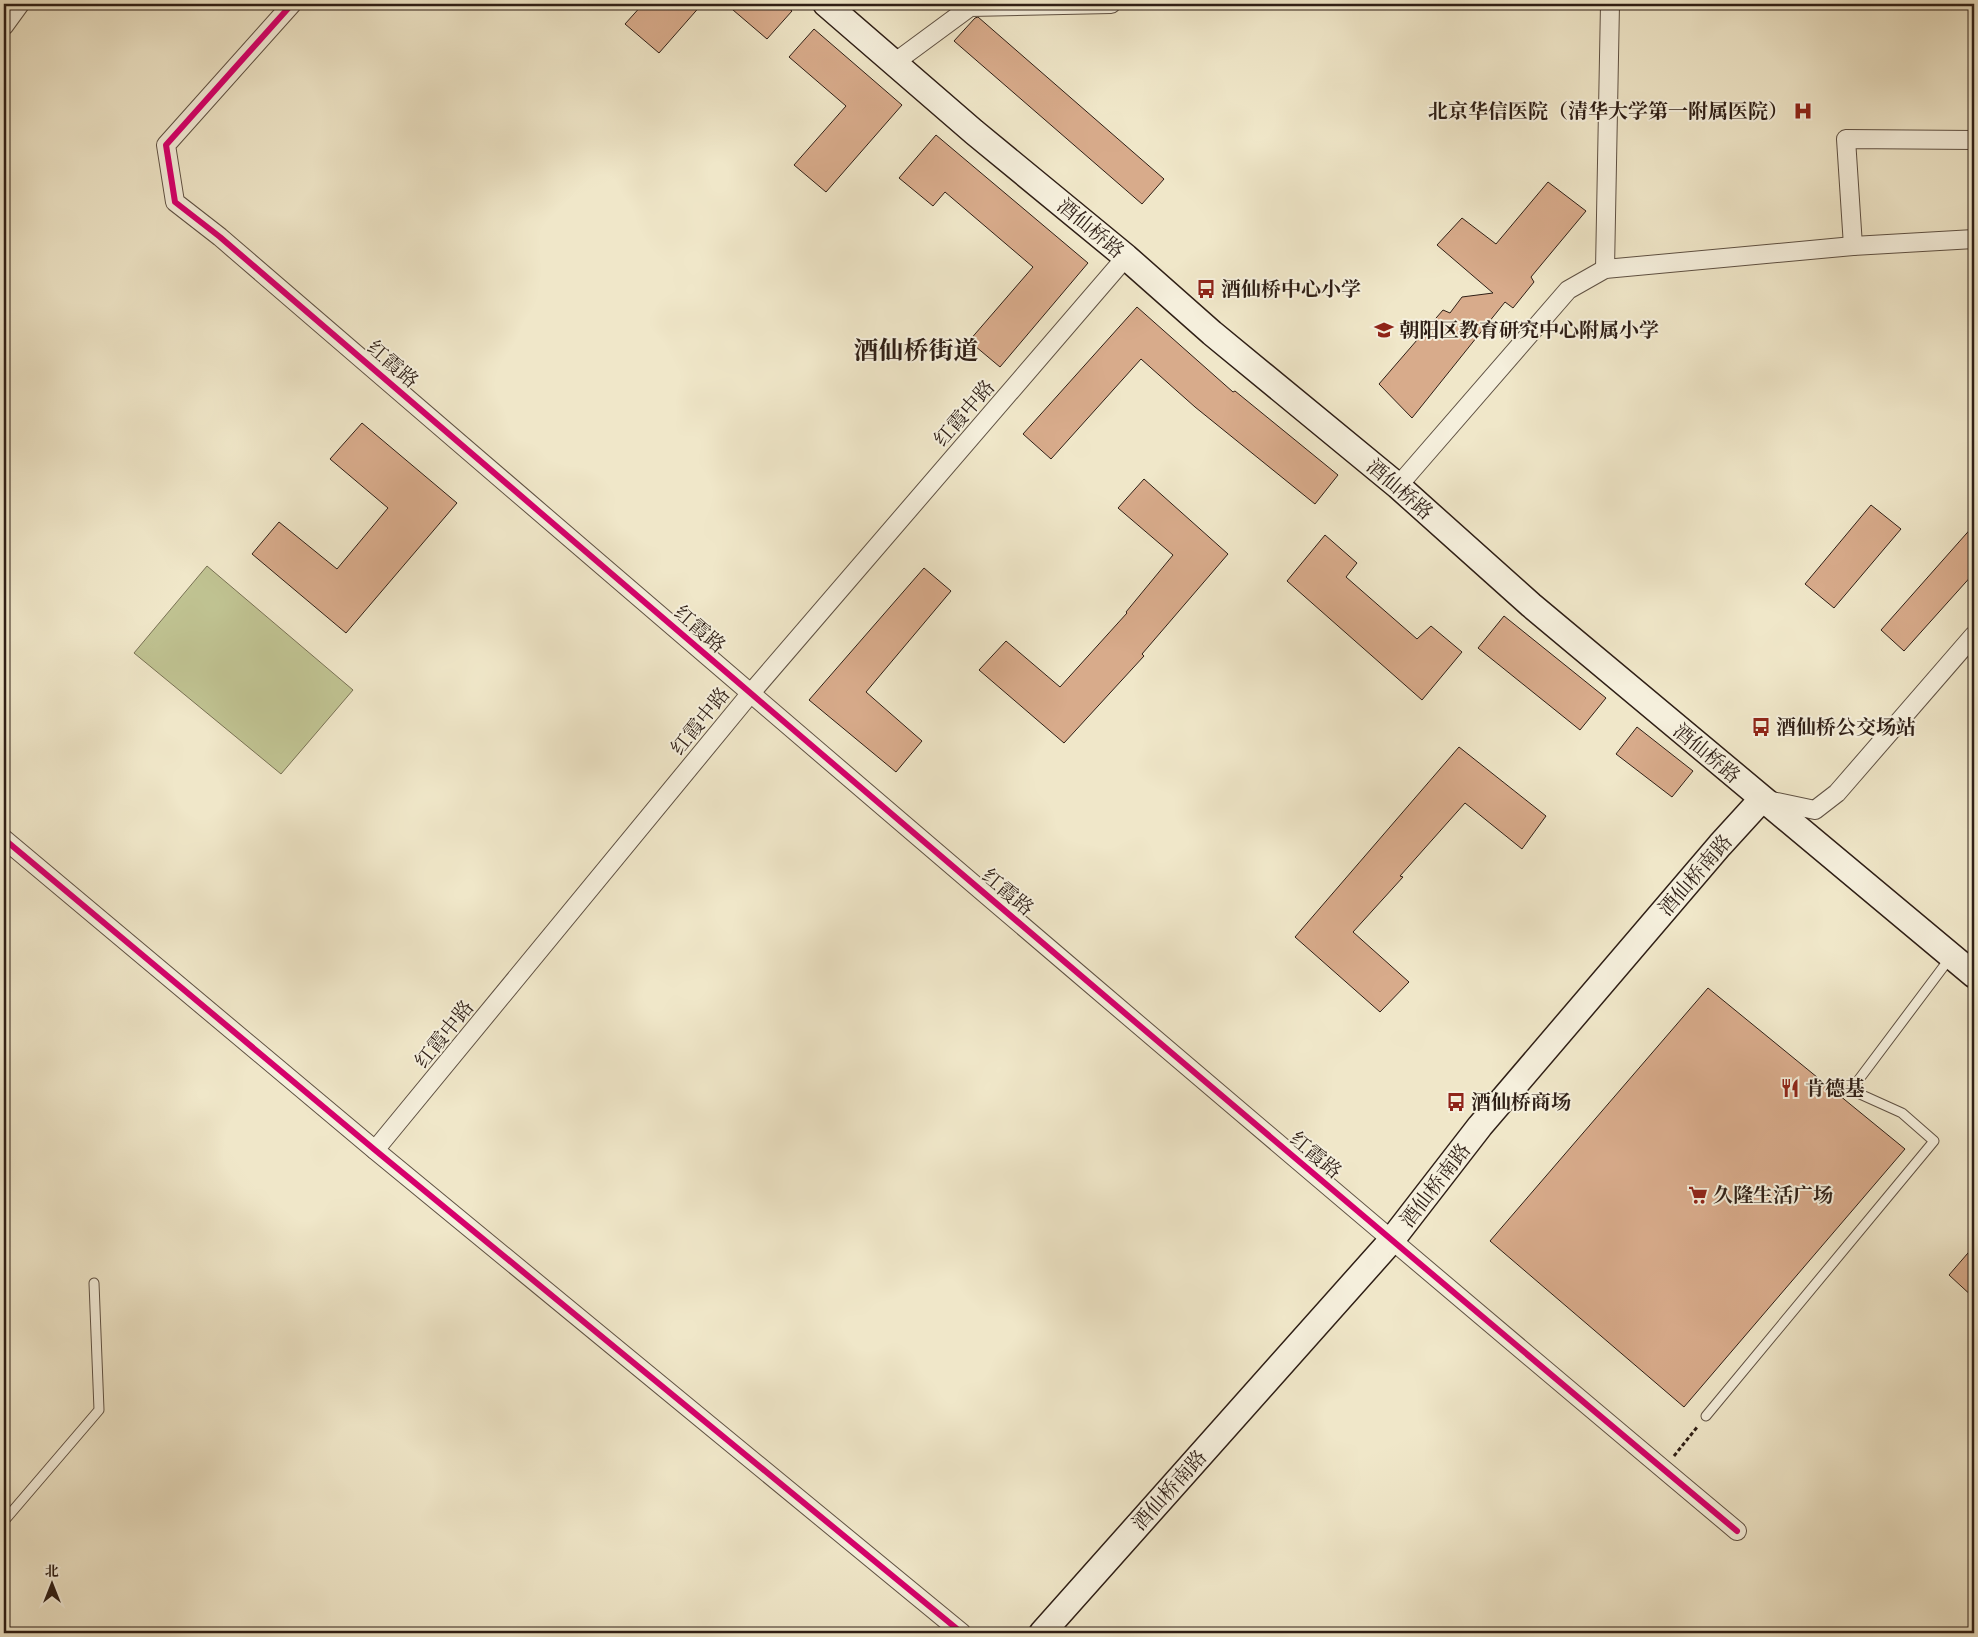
<svg xmlns="http://www.w3.org/2000/svg" width="1978" height="1637" viewBox="0 0 1978 1637" font-family="'Sorts Mill Goudy','Noto Serif SC',serif">
  <style>
    .green { fill: #c0c392; stroke: #787154 }
    .building { fill: #d8ab8b; stroke: #2f1f16 }
    .lines { fill: none; stroke-linecap: round; stroke-linejoin: round }
    .lane-casing { stroke: #5f5143; stroke-width: 11 }
    .street-casing { stroke: #5f5143; stroke-width: 20 }
    .secondary-casing { stroke: #2f1f16; stroke-width: 28 }
    .path { stroke: #2f1f16; stroke-width: 3; stroke-dasharray: 4 2.5; stroke-linecap: butt }
    .lane { stroke: #f5efdc; stroke-width: 9 }
    .street { stroke: #f5efdc; stroke-width: 18 }
    .secondary { stroke: #f5efdc; stroke-width: 25 }
    .cycleway-casing { stroke: #f5efdc; stroke-width: 9 }
    .cycleway { stroke: #d6006c; stroke-width: 6 }
    .labels { text-anchor: middle; stroke-width: 4; stroke-linejoin: round; paint-order: stroke }
    .poi-label { font-size: 20px; font-weight: bold; fill: #2f1f16; stroke: #f5efdc; text-anchor: start }
    .street-label { font-size: 20px; fill: #2f1f16; stroke: #f5efdc }
    .district-label { font-size: 25px; font-weight: bold; fill: #2f1f16; stroke: #f5efdc }
  </style>
  <rect width="100%" height="100%" fill="#f0e7c9"/>
  <filter id="stains"><feTurbulence type="fractalNoise" baseFrequency=".004" numOctaves="4"/><feColorMatrix values="0 0 0 0 .2 0 0 0 0 .09 0 0 0 0 .02 0 0 0 .5 -.17"/></filter>
  <radialGradient id="worn" r=".72"><stop offset=".6" stop-color="#630" stop-opacity="0"/><stop offset="1" stop-color="#630" stop-opacity=".3"/></radialGradient>
  <path class="green" d="M 207,566 L 353,690 L 281,774 L 134,653 Z"/>
  <g class="building">
    <path d="M 643,4 L 702,4 L 659,53 L 625,24 Z"/>
    <path d="M 726,4 L 783,4 L 792,11 L 767,39 Z"/>
    <path d="M 978,17 L 1164,179 L 1142,204 L 954,41 L 975,18 Z"/>
    <path d="M 814,29 L 902,105 L 826,192 L 794,165 L 846,106 L 789,57 Z"/>
    <path d="M 936,135 L 1088,263 L 1000,367 L 969,341 L 1033,267 L 945,192 L 933,206 L 899,178 Z"/>
    <path d="M 1548,182 L 1586,211 L 1531,277 L 1534,282 L 1513,308 L 1505,302 L 1412,418 L 1379,384 L 1443,310 L 1450,313 L 1462,297 L 1493,293 L 1437,245 L 1462,218 L 1496,244 Z"/>
    <path d="M 1137,307 L 1233,392 L 1235,391 L 1338,475 L 1315,504 L 1195,407 L 1141,359 L 1051,459 L 1023,434 Z"/>
    <path d="M 362,423 L 457,503 L 346,633 L 252,554 L 279,522 L 337,569 L 388,508 L 330,459 Z"/>
    <path d="M 1144,479 L 1228,554 L 1142,654 L 1144,656 L 1064,743 L 979,670 L 1006,641 L 1060,687 L 1127,613 L 1126,612 L 1173,555 L 1118,508 Z"/>
    <path d="M 1871,505 L 1901,529 L 1834,608 L 1805,584 Z"/>
    <path d="M 1974,525 L 1974,573 L 1904,651 L 1881,630 Z"/>
    <path d="M 1325,535 L 1357,563 L 1346,577 L 1417,639 L 1431,626 L 1462,652 L 1422,700 L 1287,581 Z"/>
    <path d="M 924,568 L 951,591 L 866,692 L 922,741 L 896,772 L 809,700 Z"/>
    <path d="M 1504,616 L 1606,698 L 1580,730 L 1478,648 Z"/>
    <path d="M 1637,727 L 1693,771 L 1672,797 L 1616,754 Z"/>
    <path d="M 1459,747 L 1546,816 L 1522,849 L 1465,803 L 1400,876 L 1403,877 L 1353,932 L 1409,982 L 1380,1012 L 1295,937 Z"/>
    <path d="M 1708,988 L 1905,1149 L 1684,1407 L 1490,1241 Z"/>
    <path d="M 1974,1246 L 1974,1298 L 1949,1275 Z"/>
  </g>
  <g class="lines">
    <g class="lane-casing">
      <g id="lane">
        <path d="M 1706,1416 L 1934,1141 L 1902,1113 L 1851,1090 L 1950,958"/>
        <path d="M 4,1521 L 99,1410 L 94,1283"/>
      </g>
    </g>
    <g class="street-casing">
      <g id="street">
        <path d="M 292,4 L 166,145 L 175,202 L 220,237 C 724,671 1228,1104 1737,1531"/>
        <path d="M 4,26 L 20,4"/>
        <path d="M 894,63 L 970,7 L 1111,4"/>
        <path d="M 1853,246 L 1846,139 L 1974,140"/>
        <path d="M 1605,269 L 1610,4"/>
        <path d="M 1398,486 L 1568,290 L 1605,269 L 1853,246 L 1974,239"/>
        <path d="M 1767,800 L 1815,810 L 1837,793 L 1974,635"/>
        <path d="M 4,839 L 375,1150 L 962,1633"/>
        <path d="M 375,1150 L 750,694 L 1126,257"/>
      </g>
    </g>
    <g class="secondary-casing">
      <g id="secondary">
        <path d="M 826,4 L 974,132 L 1126,257 L 1212,333 L 1398,486 L 1531,605 L 1974,975"/>
        <path d="M 1042,1633 L 1391,1241 L 1480,1126 L 1720,845 L 1762,799"/>
      </g>
    </g>
    <path class="path" d="M 1674,1456 L 1698,1426"/>
    <use href="#lane" class="lane"/>
    <use href="#street" class="street"/>
    <use href="#secondary" class="secondary"/>
    <g class="cycleway-casing">
      <g id="cycleway">
        <path d="M 292,4 L 166,145 L 175,202 L 220,237 C 724,671 1228,1104 1737,1531"/>
        <path d="M 4,839 L 375,1150 L 962,1633"/>
      </g>
    </g>
    <use href="#cycleway" class="cycleway"/>
  </g>
  <defs>
    <g id="hospital-bare" transform="scale(1.5)"><path d="M-5-5h3v3.5h4V-5h3V5h-3V1.5h-4V5h-3Z" fill="#8f2418" stroke="#f5efdc" stroke-width="2.5" paint-order="stroke"/></g>
    <g id="bus-bare" transform="scale(1.5)"><path d="M-5-6H5V4H4V6H2V4H-2V6H-4V4H-5ZM-3.5-4V0h7V-4ZM-3.5 1.2v1.5H-2V1.2ZM2 1.2v1.5H3.5V1.2Z" fill="#8f2418" stroke="#f5efdc" stroke-width="2.5" paint-order="stroke"/></g>
    <g id="school-bare" transform="scale(1.5)"><path d="M0-5L7-2L0 1L-7-2ZM-4 1L0 2.5L4 1V4Q0 6-4 4Z" fill="#8f2418" stroke="#f5efdc" stroke-width="2.5" paint-order="stroke"/></g>
    <g id="restaurant-bare" transform="scale(1.5)"><path d="M-5-6h1v4h1v-4h1v4h1v-4h1v5L-1.5 .5V6h-2V.5L-5-1ZM5-6V6H3V1.5H1.5Q1.5-4 5-6Z" fill="#8f2418" stroke="#f5efdc" stroke-width="2.5" paint-order="stroke"/></g>
    <g id="supermarket-bare" transform="scale(1.5)"><path d="M-6-5.5h2.5l.6 2H6L4.5 2H-2.5L-4.4-4H-6ZM-1.5 3.2a1.3 1.3 0 1 0 .1 0ZM3 3.2a1.3 1.3 0 1 0 .1 0Z" fill="#8f2418" stroke="#f5efdc" stroke-width="2.5" paint-order="stroke"/></g>
  </defs>
  <g fill-rule="evenodd">
    <use href="#hospital-bare" x="1803" y="111"/>
    <use href="#bus-bare" x="1206" y="289"/>
    <use href="#school-bare" x="1384" y="330"/>
    <use href="#bus-bare" x="1761" y="727"/>
    <use href="#restaurant-bare" x="1790" y="1088"/>
    <use href="#bus-bare" x="1456" y="1102"/>
    <use href="#supermarket-bare" x="1698" y="1195"/>
  </g>
  <g class="labels">
    <g class="poi-label">
      <text x="1788" y="118" text-anchor="end">北京华信医院（清华大学第一附属医院）</text>
      <text x="1221" y="296">酒仙桥中心小学</text>
      <text x="1399" y="337">朝阳区教育研究中心附属小学</text>
      <text x="1776" y="734">酒仙桥公交场站</text>
      <text x="1805" y="1095">肯德基</text>
      <text x="1471" y="1109">酒仙桥商场</text>
      <text x="1713" y="1202">久隆生活广场</text>
    </g>
    <g class="street-label">
      <text transform="translate(1091 228) rotate(40)" y="7">酒仙桥路</text>
      <text transform="translate(393 364) rotate(41)" y="7">红霞路</text>
      <text transform="translate(964 413) rotate(-49)" y="7">红霞中路</text>
      <text transform="translate(1400 489) rotate(41)" y="7">酒仙桥路</text>
      <text transform="translate(700 629) rotate(41)" y="7">红霞路</text>
      <text transform="translate(700 721) rotate(-51)" y="7">红霞中路</text>
      <text transform="translate(1707 753) rotate(40)" y="7">酒仙桥路</text>
      <text transform="translate(1695 875) rotate(-49)" y="7">酒仙桥南路</text>
      <text transform="translate(1008 892) rotate(40)" y="7">红霞路</text>
      <text transform="translate(444 1034) rotate(-51)" y="7">红霞中路</text>
      <text transform="translate(1316 1155) rotate(40)" y="7">红霞路</text>
      <text transform="translate(1435 1185) rotate(-52)" y="7">酒仙桥南路</text>
      <text transform="translate(1169 1490) rotate(-48)" y="7">酒仙桥南路</text>
    </g>
    <g class="district-label">
      <text x="916" y="359">酒仙桥街道</text>
    </g>
  </g>
  <rect width="1978" height="1637" fill="none" stroke="#f0e7c9" stroke-width="20"/>
  <rect x="5" y="5" width="1968" height="1627" fill="none" stroke="#2f1f16" stroke-width="2.5"/>
  <rect x="10" y="10" width="1958" height="1617" fill="none" stroke="#2f1f16"/>
  <g transform="translate(52 1584)" stroke="#f5efdc" stroke-width="4" paint-order="stroke">
  <path d="M0-4L9 19L0 12L-9 19Z" fill="#2f1f16"/>
  <text y="-8" font-size="14" font-weight="bold" text-anchor="middle" fill="#2f1f16">北</text>
  </g>
  <rect width="100%" height="100%" filter="url(#stains)"/>
  <rect width="100%" height="100%" fill="url(#worn)"/>
</svg>
